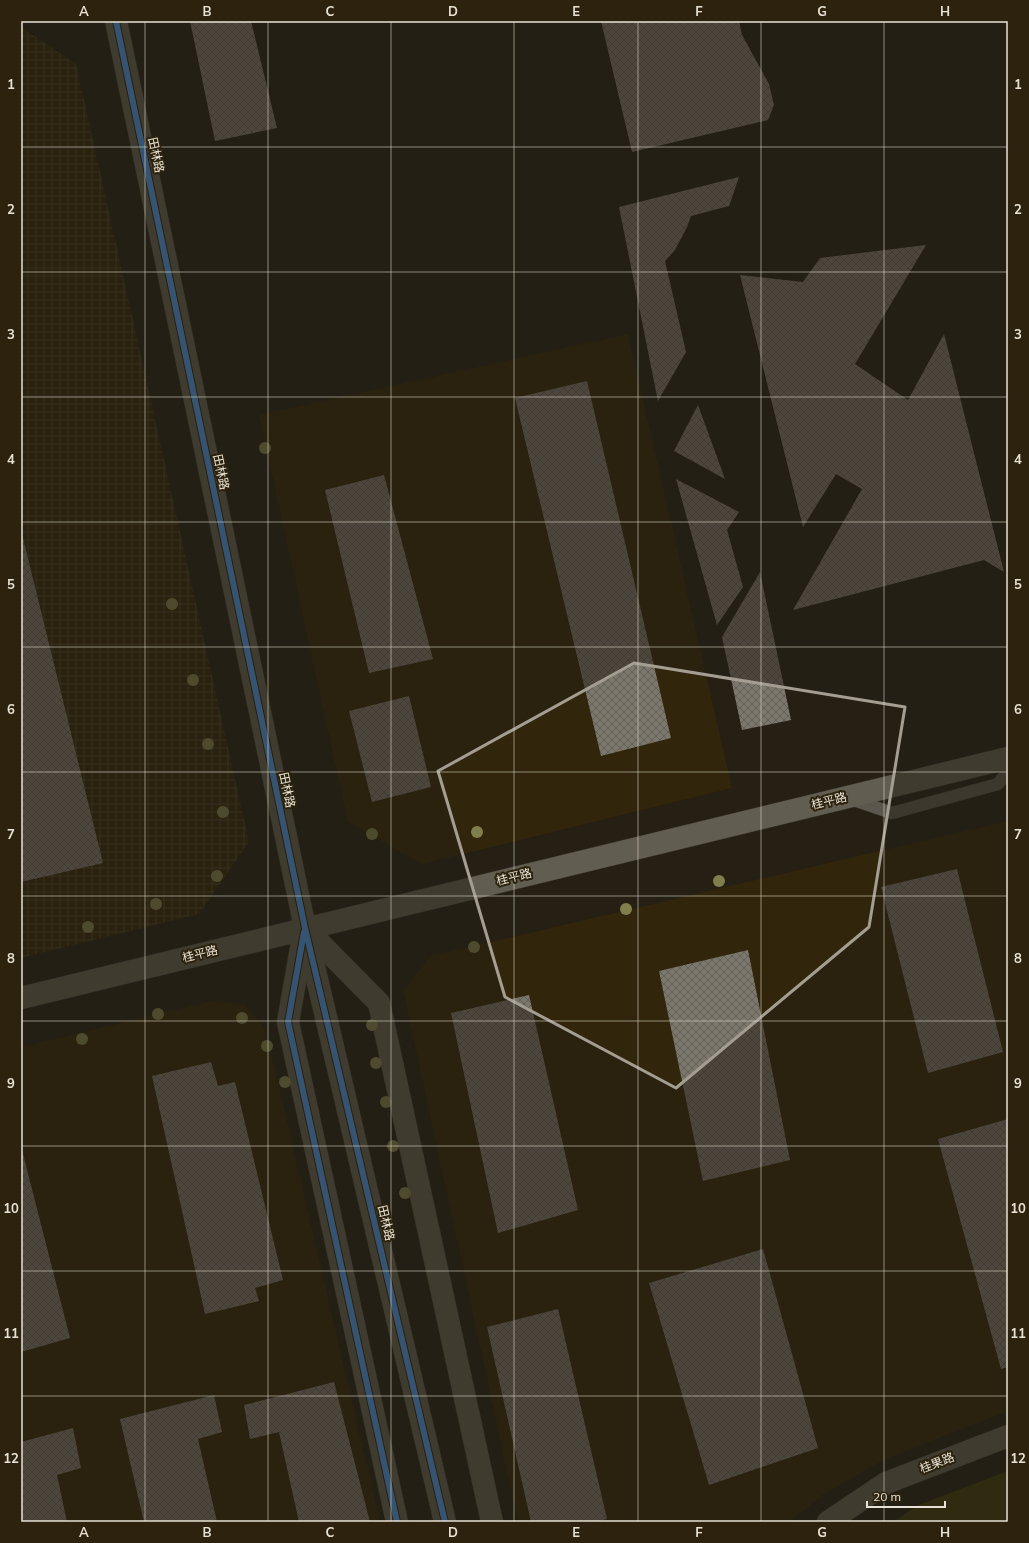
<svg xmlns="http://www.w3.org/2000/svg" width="1029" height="1543" viewBox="0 0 1029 1543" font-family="Mulish,'Noto Sans SC',sans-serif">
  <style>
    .built { fill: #31260b }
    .industrial { fill: url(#industrial-grid) }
    .green { fill: #3b3b0c }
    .building { fill: url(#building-cross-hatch) }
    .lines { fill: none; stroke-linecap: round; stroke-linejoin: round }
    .lane-casing { stroke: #413c34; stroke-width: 13 }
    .secondary-casing { stroke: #413c34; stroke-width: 23 }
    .lane { stroke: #5b574f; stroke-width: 12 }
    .secondary { stroke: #625d51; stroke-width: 22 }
    .cycleway-casing { stroke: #2c220d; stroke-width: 8 }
    .cycleway { stroke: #4d94e3; stroke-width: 6 }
    .tree { fill: #7f7e4c }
    .marked { fill: none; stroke: #a39e91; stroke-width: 3; stroke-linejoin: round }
    .grid { fill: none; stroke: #e7e2d5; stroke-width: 1; stroke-opacity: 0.55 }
    .labels { text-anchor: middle; stroke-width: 4; stroke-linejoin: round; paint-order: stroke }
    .street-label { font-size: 12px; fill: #e7e2d5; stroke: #2c220d }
    .neatline { fill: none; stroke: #e7e2d5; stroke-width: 1.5 }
    .grid-label { font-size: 13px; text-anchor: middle; font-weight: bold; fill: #e7e2d5 }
  </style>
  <defs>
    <pattern id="industrial-grid" width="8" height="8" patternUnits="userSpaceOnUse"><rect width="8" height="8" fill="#31260b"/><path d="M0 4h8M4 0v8" fill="none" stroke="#4f452e"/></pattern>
    <pattern id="building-cross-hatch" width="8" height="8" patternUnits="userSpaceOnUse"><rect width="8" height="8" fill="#7c776d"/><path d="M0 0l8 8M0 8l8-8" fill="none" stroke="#636059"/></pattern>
  </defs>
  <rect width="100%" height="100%" fill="#251f14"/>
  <g class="built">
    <path d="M 628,334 L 732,788 L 422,864 L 348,822 L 259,415 Z"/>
    <path d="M 1008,821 L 1008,1411 L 885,1459 L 824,1494 L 789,1522 L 518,1522 L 403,990 L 431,956 Z"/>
    <path d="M 213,1001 L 245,1005 L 266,1031 L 380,1522 L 21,1522 L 21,1047 Z"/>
  </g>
  <path class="industrial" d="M 21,27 L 76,64 L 249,842 L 199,914 L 21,958 Z"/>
  <path class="green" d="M 1008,1471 L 1008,1522 L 894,1522 L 916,1506 Z"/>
  <g class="building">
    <path d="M 190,21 L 251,21 L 277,128 L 215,141 Z"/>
    <path d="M 601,21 L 739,21 L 742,35 L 769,84 L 774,105 L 768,120 L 632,152 Z"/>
    <path d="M 739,177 L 729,206 L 691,216 L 687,227 L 675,250 L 665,261 L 686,352 L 658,401 L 619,207 Z"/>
    <path d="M 926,245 L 855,364 L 908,400 L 944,334 L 1004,572 L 984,560 L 793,610 L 862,489 L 836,474 L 803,527 L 740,275 L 803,282 L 820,258 Z"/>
    <path d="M 587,381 L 671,738 L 601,756 L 515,398 Z"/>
    <path d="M 698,405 L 725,479 L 674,451 Z"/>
    <path d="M 384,475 L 433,659 L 369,673 L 325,490 Z"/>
    <path d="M 676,479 L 739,512 L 727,530 L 743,587 L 717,625 Z"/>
    <path d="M 21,530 L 103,863 L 21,882 Z"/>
    <path d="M 760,572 L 791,720 L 742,730 L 722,637 Z"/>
    <path d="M 409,696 L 431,787 L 372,802 L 349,711 Z"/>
    <path d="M 957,869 L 1003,1052 L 928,1073 L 881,887 Z"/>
    <path d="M 748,950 L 790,1160 L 703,1181 L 659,971 Z"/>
    <path d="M 529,995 L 578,1210 L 498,1233 L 451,1013 Z"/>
    <path d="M 211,1062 L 218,1086 L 235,1082 L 283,1280 L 255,1288 L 259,1301 L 205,1314 L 152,1076 Z"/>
    <path d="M 1008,1119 L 1008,1367 L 1001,1369 L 938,1139 Z"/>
    <path d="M 21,1146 L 70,1338 L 21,1352 Z"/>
    <path d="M 763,1249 L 818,1448 L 709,1485 L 649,1283 Z"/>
    <path d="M 558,1309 L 607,1519 L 594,1522 L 531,1522 L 487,1327 Z"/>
    <path d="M 334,1382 L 370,1522 L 299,1522 L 279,1432 L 250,1439 L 244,1405 Z"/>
    <path d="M 214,1395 L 222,1432 L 198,1439 L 217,1522 L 144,1522 L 120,1419 Z"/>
    <path d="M 73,1428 L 81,1468 L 57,1475 L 67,1522 L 21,1522 L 21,1442 Z"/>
  </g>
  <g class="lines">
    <g class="lane-casing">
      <path id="lane" d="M 851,799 L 892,813 L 998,784 L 1008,771"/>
    </g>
    <g class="secondary-casing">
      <g id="secondary">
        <path d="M 116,21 L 305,928 L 445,1522"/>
        <path d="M 305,928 L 379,1003 L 492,1522"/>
        <path d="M 303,937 L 288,1022 L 397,1522"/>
        <path d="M 21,998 L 1008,758"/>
        <path d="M 828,1522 L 886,1483 L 1008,1436"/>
      </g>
    </g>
    <use href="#lane" class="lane"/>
    <use href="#secondary" class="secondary"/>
    <g class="cycleway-casing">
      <g id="cycleway">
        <path d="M 116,21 L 305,928 L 445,1522"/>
        <path d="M 304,932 L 288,1022 L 397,1522"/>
      </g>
    </g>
    <use href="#cycleway" class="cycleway"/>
  </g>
  <g class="tree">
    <circle cx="265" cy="448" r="6"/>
    <circle cx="172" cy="604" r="6"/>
    <circle cx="193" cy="680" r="6"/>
    <circle cx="208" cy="744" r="6"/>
    <circle cx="223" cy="812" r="6"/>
    <circle cx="477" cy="832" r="6"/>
    <circle cx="372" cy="834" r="6"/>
    <circle cx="217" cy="876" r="6"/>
    <circle cx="719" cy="881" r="6"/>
    <circle cx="156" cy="904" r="6"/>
    <circle cx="626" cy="909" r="6"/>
    <circle cx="88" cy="927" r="6"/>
    <circle cx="474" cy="947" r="6"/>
    <circle cx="158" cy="1014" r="6"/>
    <circle cx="242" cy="1018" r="6"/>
    <circle cx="372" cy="1025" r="6"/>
    <circle cx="82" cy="1039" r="6"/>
    <circle cx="267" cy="1046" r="6"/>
    <circle cx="376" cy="1063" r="6"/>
    <circle cx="285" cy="1082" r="6"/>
    <circle cx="386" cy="1102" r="6"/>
    <circle cx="393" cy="1146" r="6"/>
    <circle cx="405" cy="1193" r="6"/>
  </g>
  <path d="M0 0H1029V1543H0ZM 634,663 L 905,707 L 869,927 L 676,1088 L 505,997 L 438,771 Z" fill="#251f14" fill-opacity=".55" fill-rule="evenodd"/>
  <path class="marked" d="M 634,663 L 905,707 L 869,927 L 676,1088 L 505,997 L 438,771 Z"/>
  <path class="grid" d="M 145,21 L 145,1522M 268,21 L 268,1522M 391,21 L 391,1522M 514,21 L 514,1522M 638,21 L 638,1522M 761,21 L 761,1522M 884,21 L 884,1522M 21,147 L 1008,147M 21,272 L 1008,272M 21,397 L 1008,397M 21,522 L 1008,522M 21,647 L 1008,647M 21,772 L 1008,772M 21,896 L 1008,896M 21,1021 L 1008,1021M 21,1146 L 1008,1146M 21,1271 L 1008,1271M 21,1396 L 1008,1396"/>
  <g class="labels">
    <g class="street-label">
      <text transform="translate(156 155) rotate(78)" y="4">田林路</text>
      <text transform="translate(221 472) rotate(78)" y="4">田林路</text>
      <text transform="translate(287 790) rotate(78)" y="4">田林路</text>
      <text transform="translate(829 801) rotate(-14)" y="4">桂平路</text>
      <text transform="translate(514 877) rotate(-14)" y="4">桂平路</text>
      <text transform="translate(200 954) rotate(-14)" y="4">桂平路</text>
      <text transform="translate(386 1223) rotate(77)" y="4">田林路</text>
      <text transform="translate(937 1463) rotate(-21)" y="4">桂果路</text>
    </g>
  </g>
  <rect width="1029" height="1543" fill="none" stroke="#2c220d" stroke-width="44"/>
  <path d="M867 1501v6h78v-6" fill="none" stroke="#e7e2d5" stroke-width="2"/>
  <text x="873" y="1501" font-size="12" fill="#e7e2d5" stroke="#2c220d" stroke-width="3" paint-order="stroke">20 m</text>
  <rect x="22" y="22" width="985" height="1499" class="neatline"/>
  <g class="grid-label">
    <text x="84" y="16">A</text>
    <text x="207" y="16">B</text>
    <text x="330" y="16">C</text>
    <text x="453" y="16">D</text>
    <text x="576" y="16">E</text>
    <text x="699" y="16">F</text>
    <text x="822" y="16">G</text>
    <text x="945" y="16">H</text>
    <text x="11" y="89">1</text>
    <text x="1018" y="89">1</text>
    <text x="11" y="214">2</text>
    <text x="1018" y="214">2</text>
    <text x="11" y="339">3</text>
    <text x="1018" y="339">3</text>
    <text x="11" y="464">4</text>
    <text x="1018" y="464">4</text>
    <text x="11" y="589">5</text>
    <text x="1018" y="589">5</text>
    <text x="11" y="714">6</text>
    <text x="1018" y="714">6</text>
    <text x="11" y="839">7</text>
    <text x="1018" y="839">7</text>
    <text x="11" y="963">8</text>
    <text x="1018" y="963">8</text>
    <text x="11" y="1088">9</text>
    <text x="1018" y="1088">9</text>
    <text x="11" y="1213">10</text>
    <text x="1018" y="1213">10</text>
    <text x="11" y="1338">11</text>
    <text x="1018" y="1338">11</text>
    <text x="11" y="1463">12</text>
    <text x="1018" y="1463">12</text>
    <text x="84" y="1537">A</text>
    <text x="207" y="1537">B</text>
    <text x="330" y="1537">C</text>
    <text x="453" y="1537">D</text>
    <text x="576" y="1537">E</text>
    <text x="699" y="1537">F</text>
    <text x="822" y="1537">G</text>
    <text x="945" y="1537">H</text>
  </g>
</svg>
